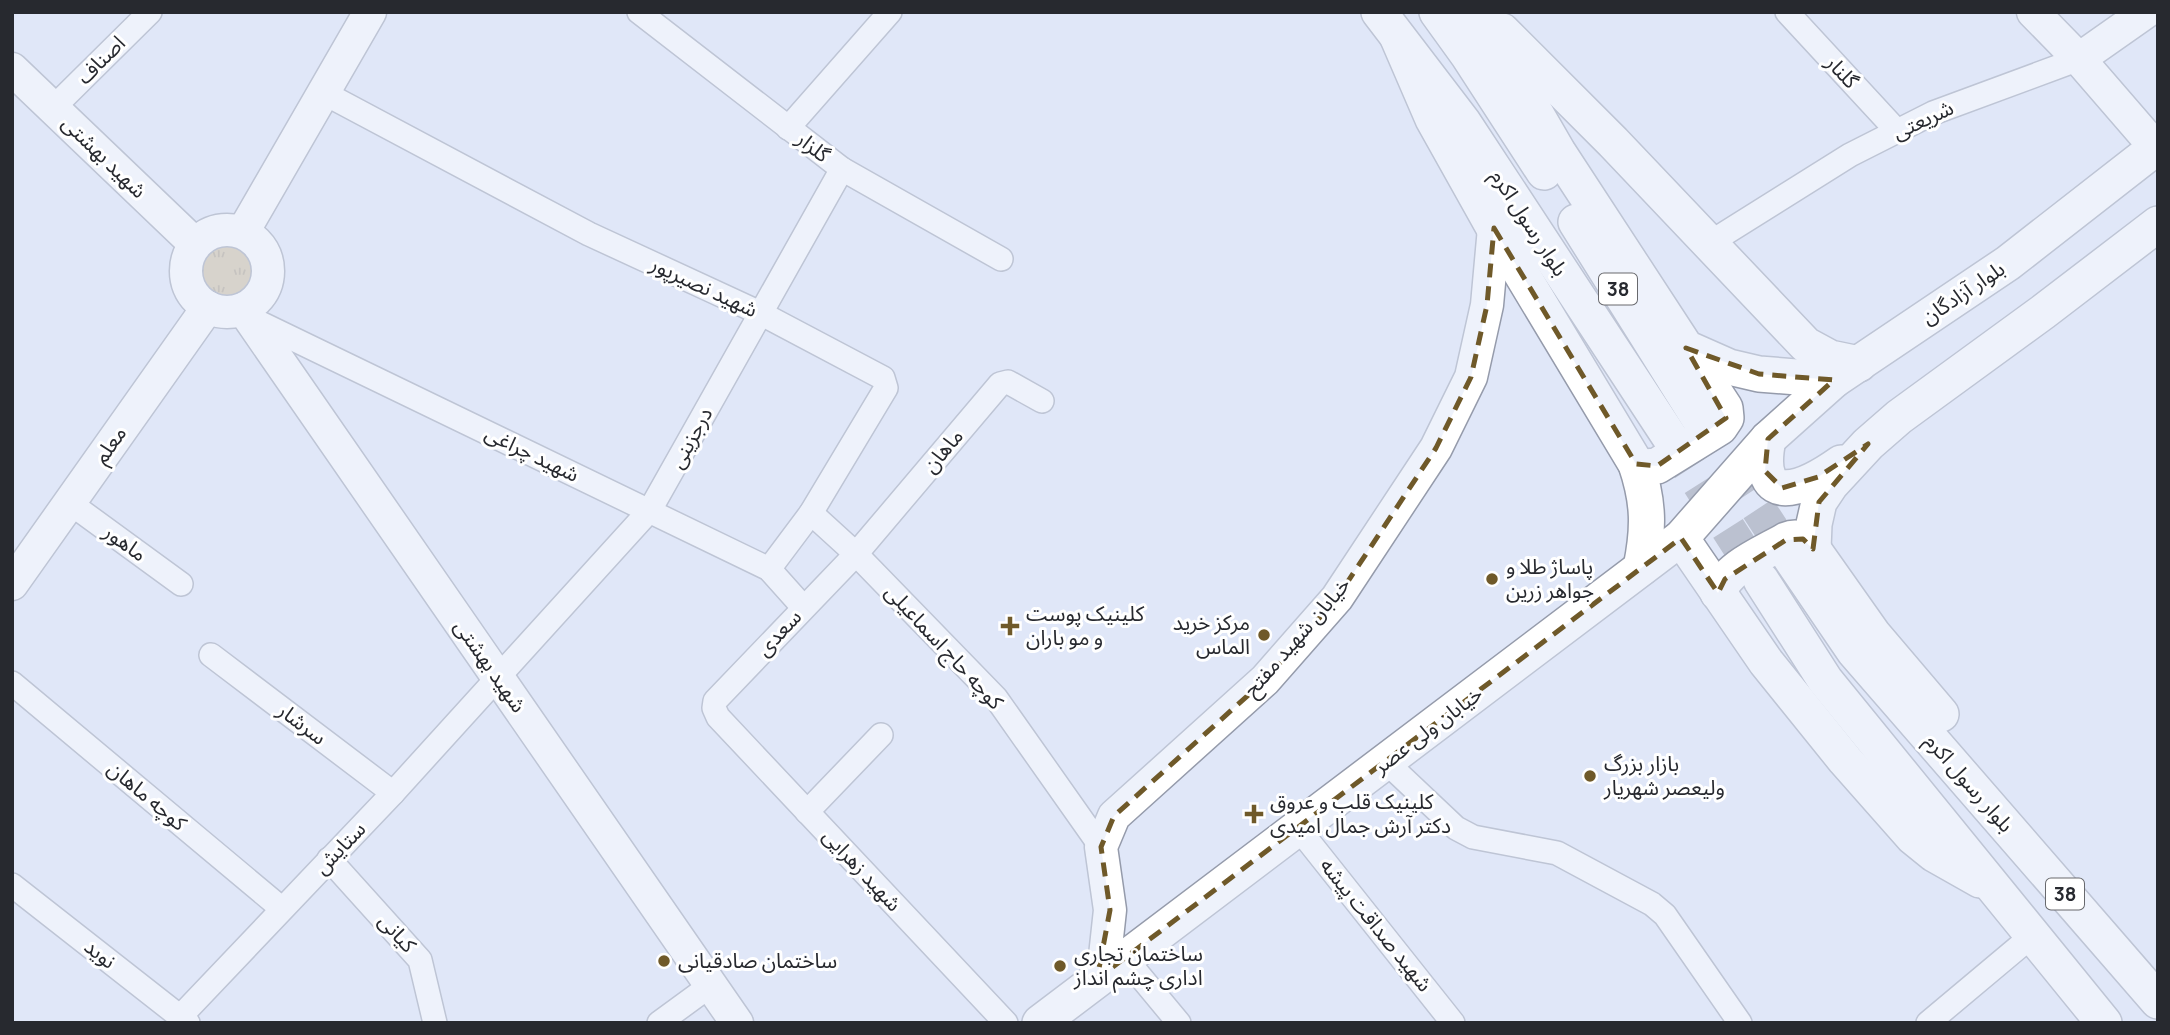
<svg xmlns="http://www.w3.org/2000/svg" width="2170" height="1035" viewBox="0 0 2170 1035" font-family="Manrope,'Noto Sans Arabic',sans-serif">
  <style>
    .grass { fill: url(#grass-tufts) }
    .lines { fill: none; stroke-linecap: round; stroke-linejoin: round }
    .primary-tunnel { stroke: #bbc1d0; stroke-width: 35; stroke-dasharray: 35 18; stroke-linecap: butt }
    .street-casing { stroke: #959bab; stroke-width: 26 }
    .secondary-casing { stroke: #959bab; stroke-width: 35 }
    .primary-casing { stroke: #959bab; stroke-width: 38 }
    .street { stroke: #fff; stroke-width: 23 }
    .secondary { stroke: #fff; stroke-width: 32 }
    .primary { stroke: #fff; stroke-width: 35 }
    .marked { fill: none; stroke: #6f5929; stroke-width: 5; stroke-dasharray: 14 9; stroke-linejoin: round }
    .poi-dot { fill: #6f5929; stroke: #fff; stroke-width: 2.5 }
    .labels { text-anchor: middle; stroke-width: 6; stroke-linejoin: round; paint-order: stroke }
    .shield { fill: #fff; stroke: #68696d; stroke-width: 2 }
    .shield-label { font-size: 19px; font-weight: bold; fill: #27292f }
    .street-label { font-size: 21px; fill: #27292f; stroke: #fff }
    .poi-label { font-size: 21px; fill: #27292f; stroke: #fff; text-anchor: start }
  </style>
  <defs>
    <pattern id="grass-tufts" width="24" height="20" patternUnits="userSpaceOnUse" patternTransform="scale(1.75)"><rect width="24" height="20" fill="#ccbb98"/><path d="M3 7l-1-3M5 7V3M7 7l1-3M15 17l-1-3M17 17v-4M19 17l1-3" fill="none" stroke="#a6987c"/></pattern>
  </defs>
  <rect width="100%" height="100%" fill="#e0e7f8"/>
  <circle class="grass" cx="225" cy="271" r="29"/>
  <g class="lines">
    <g class="primary-tunnel">
      <path d="M 1700,420 L 1790,557"/>
      <path d="M 1671,439 L 1761,580"/>
    </g>
    <g class="street-casing">
      <g id="street">
        <path d="M 639,12 L 842,169 L 1001,259"/>
        <path d="M 1787,12 L 1897,131"/>
        <path d="M 324,93 L 589,234 L 760,313 L 883,378 L 886,388 L 811,513 L 769,569"/>
        <path d="M 53,108 L 150,12"/>
        <path d="M 788,128 L 890,12"/>
        <path d="M 1708,244 L 1850,155 L 1933,113 L 2079,59"/>
        <path d="M 252,319 L 769,569 L 803,607"/>
        <path d="M 70,503 L 181,584"/>
        <path d="M 811,513 L 856,554 L 996,698 L 1101,847"/>
        <path d="M 211,655 L 393,793"/>
        <path d="M 12,683 L 281,908"/>
        <path d="M 1386,762 L 1456,828 L 1473,837 L 1557,853 L 1652,904 L 1665,915 L 1740,1023"/>
        <path d="M 807,812 L 881,735"/>
        <path d="M 1298,828 L 1453,1023"/>
        <path d="M 329,859 L 420,960 L 435,1023"/>
        <path d="M 12,885 L 188,1023"/>
        <path d="M 1125,958 L 1179,1023"/>
        <path d="M 180,1017 L 393,793 L 650,510 L 842,169"/>
        <path d="M 659,1023 L 711,985"/>
        <path d="M 1006,1023 L 718,717 L 714,708 L 715,701 L 856,554 L 1000,384 L 1008,382 L 1042,401"/>
        <path d="M 1928,1023 L 2033,935"/>
      </g>
    </g>
    <g class="secondary-casing">
      <g id="secondary">
        <path d="M 2033,12 L 2079,59 L 2156,148"/>
        <path d="M 2079,59 L 2146,12"/>
        <path d="M 12,69 L 195,244"/>
        <circle cx="227" cy="271" r="41"/>
        <path d="M 243,232 L 370,12"/>
        <path d="M 243,309 L 737,1023"/>
        <path d="M 12,584 L 208,307"/>
        <path d="M 1097,979 L 1105,956 L 1110,910 L 1101,847 L 1114,816 L 1265,680 L 1337,598 L 1436,448 L 1471,377 L 1487,305 L 1494,228"/>
      </g>
    </g>
    <g class="primary-casing">
      <g id="primary">
        <path d="M 1379,12 L 1463,122 L 1671,439"/>
        <path d="M 1437,12 L 1468,55 L 1544,172"/>
        <path d="M 1477,12 L 1558,152 L 1686,348 L 1729,367 L 1759,374 L 1834,380"/>
        <path d="M 1502,31 L 1613,142 L 1806,345 L 1830,358 L 1859,364"/>
        <path d="M 1398,38 L 1433,119 L 1494,228 L 1636,464 C 1649,502 1649,529 1641,568"/>
        <path d="M 1576,222 L 1700,420"/>
        <path d="M 1768,439 C 1754,511 1804,489 1841,463"/>
        <path d="M 1636,464 L 1646,467 L 1657,466 L 1720,427 L 1726,418 L 1725,408 L 1686,348"/>
        <path d="M 1681,538 L 1766,662 L 1845,760 L 1913,837 L 1934,854 L 1980,880"/>
        <path d="M 1813,549 L 1814,524 L 1819,502 L 1831,484 L 1868,444 L 1899,417 L 2043,312 L 2158,224"/>
        <path d="M 1790,557 L 1854,651 L 2158,1001"/>
        <path d="M 1761,580 L 1825,680 L 2104,1023"/>
        <path d="M 1718,593 C 1727,567 1764,553 1786,540 C 1799,535 1804,540 1813,549 L 1873,634 L 1941,714"/>
        <path d="M 1040,1023 L 1681,538 L 1768,439 L 1834,380 L 2008,263 L 2158,146"/>
      </g>
    </g>
    <use href="#street" class="street"/>
    <use href="#secondary" class="secondary"/>
    <use href="#primary" class="primary"/>
  </g>
  <path d="M0 0H2170V1035H0ZM 1494,228 L 1636,464 L 1657,466 L 1726,418 L 1686,348 L 1759,374 L 1834,380 L 1768,439 L 1765,471 L 1782,488 L 1818,477 L 1868,444 L 1819,502 L 1813,549 L 1803,539 L 1786,540 L 1725,579 L 1718,593 L 1681,538 L 1097,979 L 1110,910 L 1101,847 L 1114,816 L 1265,680 L 1337,598 L 1436,448 L 1471,377 L 1487,305 Z" fill="#e0e7f8" fill-opacity=".55" fill-rule="evenodd"/>
  <path class="marked" d="M 1494,228 L 1636,464 L 1657,466 L 1726,418 L 1686,348 L 1759,374 L 1834,380 L 1768,439 L 1765,471 L 1782,488 L 1818,477 L 1868,444 L 1819,502 L 1813,549 L 1803,539 L 1786,540 L 1725,579 L 1718,593 L 1681,538 L 1097,979 L 1110,910 L 1101,847 L 1114,816 L 1265,680 L 1337,598 L 1436,448 L 1471,377 L 1487,305 Z"/>
  <g class="poi-dot">
    <circle cx="1492" cy="579" r="7"/>
    <path d="M1006.5 615.5h7v7h7v7h-7v7h-7v-7h-7v-7h7z"/>
    <circle cx="1264" cy="635" r="7"/>
    <circle cx="1590" cy="776" r="7"/>
    <path d="M1250.5 803.5h7v7h7v7h-7v7h-7v-7h-7v-7h7z"/>
    <circle cx="664" cy="961" r="7"/>
    <circle cx="1060" cy="966" r="7"/>
  </g>
  <g class="labels">
    <g class="shield">
      <rect x="1599" y="273.5" width="38" height="31" rx="5"/>
      <rect x="2046" y="878.5" width="38" height="31" rx="5"/>
    </g>
    <g class="shield-label">
      <text x="1618" y="296">38</text>
      <text x="2065" y="901">38</text>
    </g>
    <g class="street-label">
      <text transform="translate(101 60) rotate(-45)" y="7">اصناف</text>
      <text transform="translate(1842 72) rotate(47)" y="7">گلنار</text>
      <text transform="translate(1923 120) rotate(-25)" y="7">شریعتی</text>
      <text transform="translate(813 147) rotate(38)" y="7">گلزار</text>
      <text transform="translate(104 157) rotate(44)" y="7">شهید بهشتی</text>
      <text transform="translate(1529 223) rotate(57)" y="7">بلوار رسول اکرم</text>
      <text transform="translate(704 287) rotate(25)" y="7">شهید نصیرپور</text>
      <text transform="translate(1963 293) rotate(-34)" y="7">بلوار آزادگان</text>
      <text transform="translate(691 438) rotate(-61)" y="7">درجزینی</text>
      <text transform="translate(110 445) rotate(-55)" y="7">معلم</text>
      <text transform="translate(943 451) rotate(-50)" y="7">ماهان</text>
      <text transform="translate(532 454) rotate(26)" y="7">شهید چراغی</text>
      <text transform="translate(125 543) rotate(36)" y="7">ماهور</text>
      <text transform="translate(779 633) rotate(-47)" y="7">سعدی</text>
      <text transform="translate(1297 637) rotate(-49)" y="7">خیابان شهید مفتح</text>
      <text transform="translate(944 647) rotate(47)" y="7">کوچه حاج اسماعیلی</text>
      <text transform="translate(490 666) rotate(55)" y="7">شهید بهشتی</text>
      <text transform="translate(302 724) rotate(37)" y="7">سرشار</text>
      <text transform="translate(1428 730) rotate(-37)" y="7">خیابان ولی عصر</text>
      <text transform="translate(1969 783) rotate(49)" y="7">بلوار رسول اکرم</text>
      <text transform="translate(147 796) rotate(40)" y="7">کوچه ماهان</text>
      <text transform="translate(340 848) rotate(-46)" y="7">ستایش</text>
      <text transform="translate(862 870) rotate(47)" y="7">شهید زهرایی</text>
      <text transform="translate(1376 925) rotate(51)" y="7">شهید صداقت پیشه</text>
      <text transform="translate(397 933) rotate(48)" y="7">کیانی</text>
      <text transform="translate(100 954) rotate(38)" y="7">نوید</text>
    </g>
    <g class="poi-label">
      <text x="1506" y="574">پاساژ طلا و<tspan x="1506" dy="24">جواهر زرین</tspan></text>
      <text x="1026" y="621">کلینیک پوست<tspan x="1026" dy="24">و مو باران</tspan></text>
      <text x="1250" y="630" text-anchor="end">مرکز خرید<tspan x="1250" dy="24">الماس</tspan></text>
      <text x="1604" y="771">بازار بزرگ<tspan x="1604" dy="24">ولیعصر شهریار</tspan></text>
      <text x="1270" y="809">کلینیک قلب و عروق<tspan x="1270" dy="24">دکتر آرش جمال امیدی</tspan></text>
      <text x="1074" y="961">ساختمان تجاری<tspan x="1074" dy="24">اداری چشم انداز</tspan></text>
      <text x="678" y="968">ساختمان صادقیانی</text>
    </g>
  </g>
  <rect width="2170" height="1035" fill="none" stroke="#27292f" stroke-width="28"/>
</svg>
